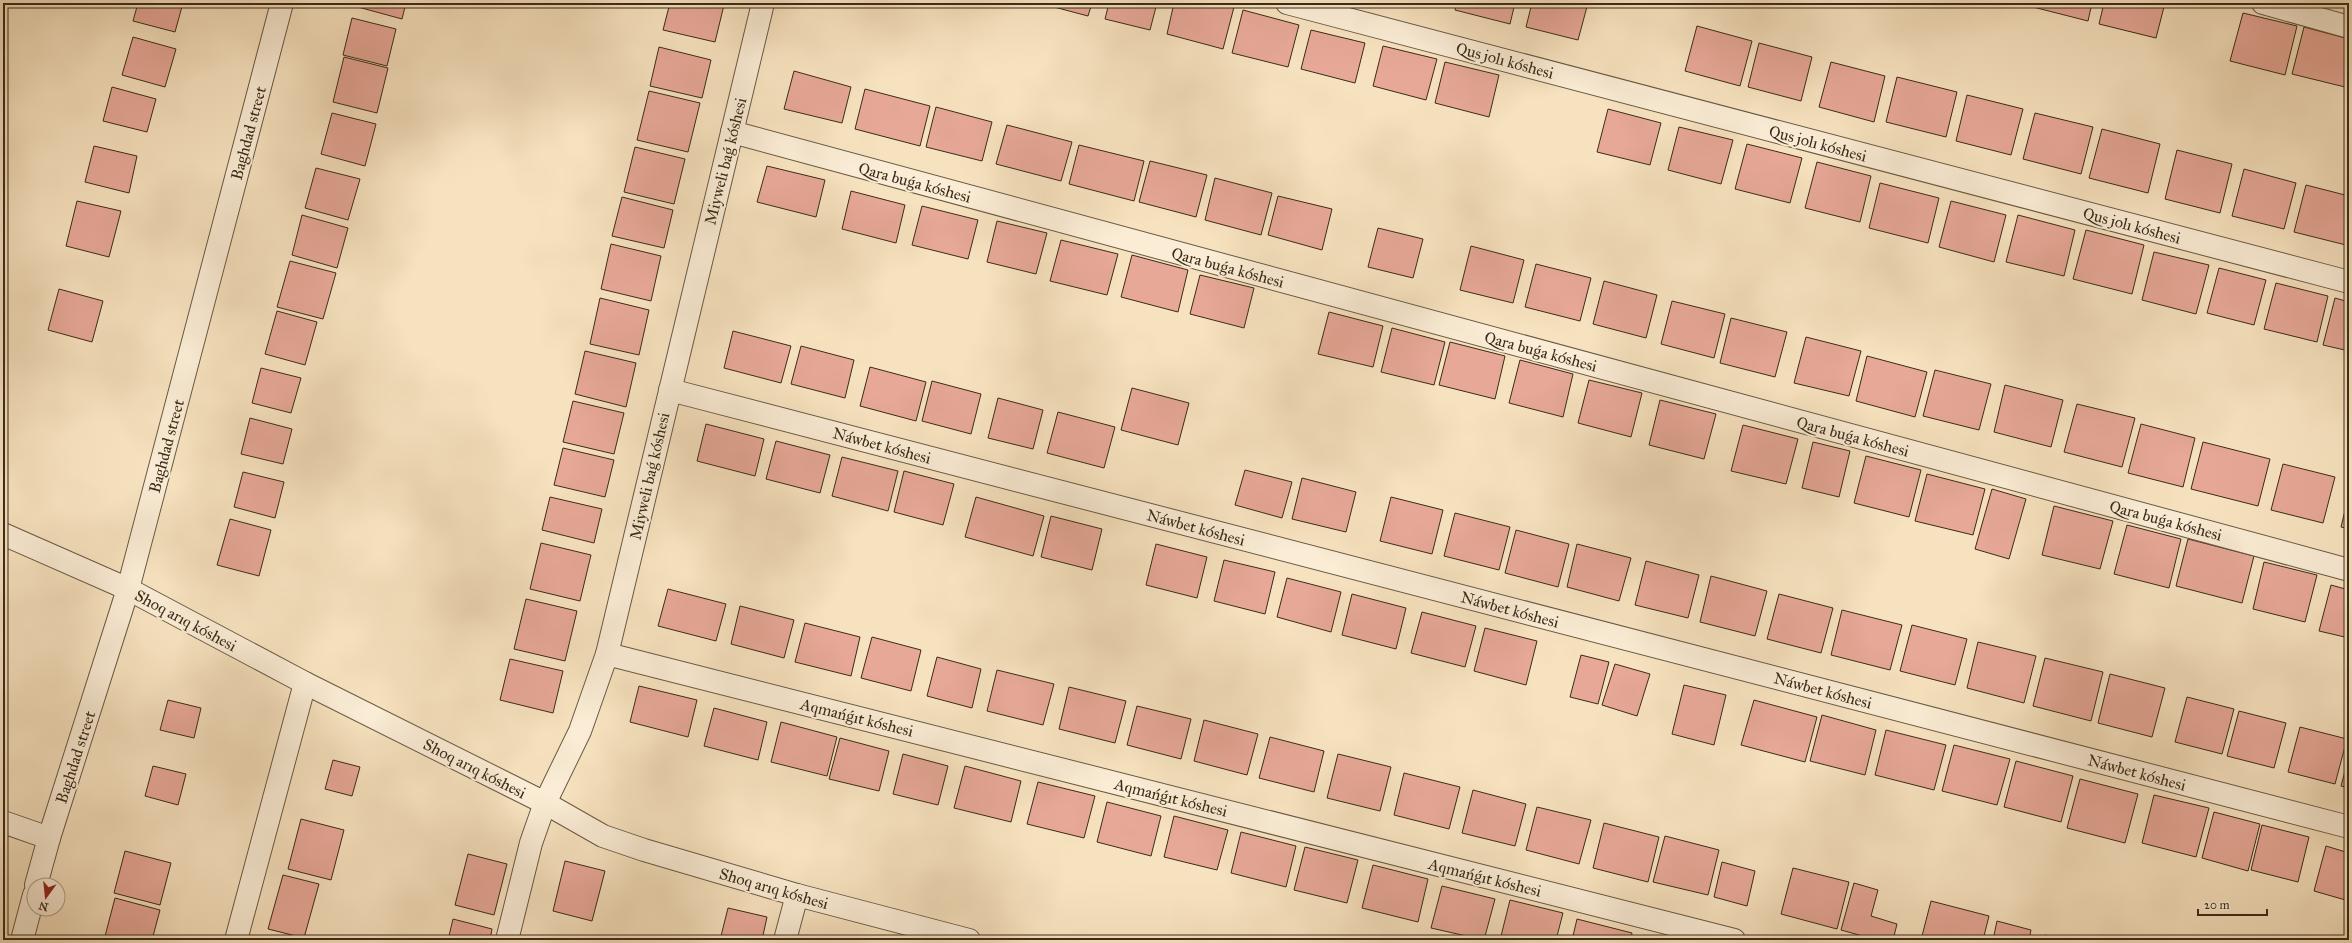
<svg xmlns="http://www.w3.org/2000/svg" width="2352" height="943" viewBox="0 0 2352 943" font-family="'IM FELL Great Primer',serif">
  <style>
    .building { fill: #e7a897; stroke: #3a2b19 }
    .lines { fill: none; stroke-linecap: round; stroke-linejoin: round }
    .minor-casing { stroke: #695942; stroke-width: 24 }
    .minor { stroke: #faecd5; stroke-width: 22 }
    .labels { text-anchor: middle; stroke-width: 4; stroke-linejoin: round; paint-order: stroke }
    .street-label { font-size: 16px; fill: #3a2b19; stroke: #faecd5 }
  </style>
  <rect width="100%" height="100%" fill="#f7e2bf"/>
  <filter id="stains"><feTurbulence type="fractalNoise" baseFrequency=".005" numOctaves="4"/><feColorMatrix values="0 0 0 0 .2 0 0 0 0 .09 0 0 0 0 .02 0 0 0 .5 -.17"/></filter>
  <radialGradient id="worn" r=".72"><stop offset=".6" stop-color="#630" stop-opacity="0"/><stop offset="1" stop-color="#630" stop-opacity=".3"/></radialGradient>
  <g class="building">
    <path d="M 138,3 L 183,3 L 175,32 L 133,21 Z"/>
    <path d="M 359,3 L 406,3 L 402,19 L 358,7 Z"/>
    <path d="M 670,3 L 715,3 L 724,5 L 715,42 L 663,30 Z"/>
    <path d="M 1039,3 L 1092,3 L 1088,16 Z"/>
    <path d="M 1109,3 L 1157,3 L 1150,30 L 1105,19 Z"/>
    <path d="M 1174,3 L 1217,3 L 1234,7 L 1223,49 L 1167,34 Z"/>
    <path d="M 1428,3 L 1445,3 L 1444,7 Z"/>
    <path d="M 1457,3 L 1515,3 L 1510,24 L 1455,10 Z"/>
    <path d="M 1532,3 L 1588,3 L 1578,40 L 1526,27 Z"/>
    <path d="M 2033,3 L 2092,3 L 2088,21 L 2033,7 Z"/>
    <path d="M 2104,3 L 2165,3 L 2156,38 L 2099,24 Z"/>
    <path d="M 1243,10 L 1299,25 L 1288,67 L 1232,53 Z"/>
    <path d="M 2243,13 L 2297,26 L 2285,75 L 2230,61 Z"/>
    <path d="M 352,18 L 396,29 L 387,66 L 343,55 Z"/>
    <path d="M 1697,26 L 1752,41 L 1740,86 L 1685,71 Z"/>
    <path d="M 2304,27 L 2349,39 L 2349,88 L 2292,74 Z"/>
    <path d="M 1311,30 L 1365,43 L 1355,83 L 1301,69 Z"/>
    <path d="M 133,37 L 176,49 L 165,87 L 122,75 Z"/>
    <path d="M 1759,43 L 1812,57 L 1801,101 L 1748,87 Z"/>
    <path d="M 1383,46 L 1437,59 L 1426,100 L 1373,86 Z"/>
    <path d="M 659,47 L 711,60 L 702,98 L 650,86 Z"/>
    <path d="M 344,57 L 388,68 L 377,113 L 333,102 Z"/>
    <path d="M 1445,62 L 1499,75 L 1489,117 L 1435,103 Z"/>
    <path d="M 1831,62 L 1885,76 L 1874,122 L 1819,107 Z"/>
    <path d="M 794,71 L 851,87 L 842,123 L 784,109 Z"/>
    <path d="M 1897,77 L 1957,92 L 1946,137 L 1886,122 Z"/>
    <path d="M 112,87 L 156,99 L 147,132 L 103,121 Z"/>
    <path d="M 865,89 L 930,106 L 920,146 L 855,129 Z"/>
    <path d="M 649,91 L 700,103 L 688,152 L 637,140 Z"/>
    <path d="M 1967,95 L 2023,109 L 2011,155 L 1956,141 Z"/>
    <path d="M 936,107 L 992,122 L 982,161 L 926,147 Z"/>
    <path d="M 1608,109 L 1661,123 L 1650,165 L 1597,152 Z"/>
    <path d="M 332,113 L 376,124 L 365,166 L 321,154 Z"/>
    <path d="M 2035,113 L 2093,127 L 2081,174 L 2023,159 Z"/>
    <path d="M 1007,125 L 1072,142 L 1061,181 L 996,164 Z"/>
    <path d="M 1679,127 L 1733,140 L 1721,184 L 1668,170 Z"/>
    <path d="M 2102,129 L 2160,144 L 2148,193 L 2089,178 Z"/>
    <path d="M 1747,144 L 1802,158 L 1790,203 L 1735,189 Z"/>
    <path d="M 1079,145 L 1144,161 L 1134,201 L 1069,184 Z"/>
    <path d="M 94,146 L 137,156 L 129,193 L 85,182 Z"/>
    <path d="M 635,147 L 685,159 L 674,204 L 624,192 Z"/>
    <path d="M 2177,150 L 2232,164 L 2220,213 L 2165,199 Z"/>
    <path d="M 1150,161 L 1207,175 L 1196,217 L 1139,202 Z"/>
    <path d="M 1817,162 L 1871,176 L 1860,222 L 1805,208 Z"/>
    <path d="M 767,166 L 825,180 L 816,217 L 757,202 Z"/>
    <path d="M 316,168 L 360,179 L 348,220 L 305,208 Z"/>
    <path d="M 2244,169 L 2296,183 L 2284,229 L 2232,216 Z"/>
    <path d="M 1215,178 L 1272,193 L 1261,235 L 1205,220 Z"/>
    <path d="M 1880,183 L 1939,198 L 1928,243 L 1869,228 Z"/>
    <path d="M 2306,185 L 2349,196 L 2349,233 L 2346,245 L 2294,232 Z"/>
    <path d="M 851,191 L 905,205 L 896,243 L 842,229 Z"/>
    <path d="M 1278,196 L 1332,209 L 1322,250 L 1268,235 Z"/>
    <path d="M 622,197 L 673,210 L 664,248 L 612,236 Z"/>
    <path d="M 77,201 L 121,211 L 109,257 L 66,246 Z"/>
    <path d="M 1951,201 L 2006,215 L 1994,262 L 1939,247 Z"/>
    <path d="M 922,206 L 978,220 L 968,259 L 912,245 Z"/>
    <path d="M 302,215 L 348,228 L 337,268 L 292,255 Z"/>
    <path d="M 2018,215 L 2075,230 L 2064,276 L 2006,262 Z"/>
    <path d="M 997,221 L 1047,233 L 1036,274 L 987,262 Z"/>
    <path d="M 1378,228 L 1423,239 L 1413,278 L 1368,267 Z"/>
    <path d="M 2086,230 L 2144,245 L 2132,294 L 2073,279 Z"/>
    <path d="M 1061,240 L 1118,254 L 1107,295 L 1050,281 Z"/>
    <path d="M 611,244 L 661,256 L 651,301 L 601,289 Z"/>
    <path d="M 1471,246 L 1524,260 L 1513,303 L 1460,290 Z"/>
    <path d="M 2154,252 L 2209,265 L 2196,314 L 2142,300 Z"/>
    <path d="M 1132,255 L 1188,270 L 1178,312 L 1121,297 Z"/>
    <path d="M 290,261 L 336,273 L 323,319 L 277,307 Z"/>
    <path d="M 1536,264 L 1591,278 L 1580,321 L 1525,307 Z"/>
    <path d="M 2219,268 L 2266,280 L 2254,325 L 2207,313 Z"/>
    <path d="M 1200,275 L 1254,288 L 1244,328 L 1190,314 Z"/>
    <path d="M 1604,281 L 1657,295 L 1646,338 L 1593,324 Z"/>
    <path d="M 2276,283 L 2328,296 L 2317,342 L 2264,329 Z"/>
    <path d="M 59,289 L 103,301 L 92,342 L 48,330 Z"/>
    <path d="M 600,298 L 649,310 L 639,355 L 590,344 Z"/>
    <path d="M 2335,298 L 2349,302 L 2349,351 L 2323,345 Z"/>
    <path d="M 1672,301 L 1725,314 L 1714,358 L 1661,344 Z"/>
    <path d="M 277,311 L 317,322 L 305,365 L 265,354 Z"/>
    <path d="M 1329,312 L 1383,326 L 1373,367 L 1318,354 Z"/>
    <path d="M 1731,318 L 1787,332 L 1775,377 L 1720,363 Z"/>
    <path d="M 1392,328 L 1445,342 L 1434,385 L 1381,372 Z"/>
    <path d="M 733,331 L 791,346 L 781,383 L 724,368 Z"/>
    <path d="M 1806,337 L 1861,351 L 1849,396 L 1794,383 Z"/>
    <path d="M 1450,342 L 1505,356 L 1495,399 L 1439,385 Z"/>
    <path d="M 801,346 L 854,360 L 845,398 L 791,384 Z"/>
    <path d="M 585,351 L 636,363 L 626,407 L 575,394 Z"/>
    <path d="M 1867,356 L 1927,372 L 1915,417 L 1856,401 Z"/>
    <path d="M 1520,360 L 1573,374 L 1563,417 L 1509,403 Z"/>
    <path d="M 870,367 L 926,382 L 916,421 L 860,406 Z"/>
    <path d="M 261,368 L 301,378 L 291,413 L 252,403 Z"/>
    <path d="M 1935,370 L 1991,384 L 1979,430 L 1923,416 Z"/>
    <path d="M 1589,380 L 1642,393 L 1631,437 L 1578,423 Z"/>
    <path d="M 932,381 L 981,394 L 971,434 L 922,421 Z"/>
    <path d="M 2005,385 L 2063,400 L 2051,447 L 1994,432 Z"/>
    <path d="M 1132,388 L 1189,403 L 1178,445 L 1121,430 Z"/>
    <path d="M 998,398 L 1043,410 L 1033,449 L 988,438 Z"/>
    <path d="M 1660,400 L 1716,414 L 1704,459 L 1649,445 Z"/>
    <path d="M 573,401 L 624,413 L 614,454 L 563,442 Z"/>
    <path d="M 2077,404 L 2135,418 L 2122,467 L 2064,452 Z"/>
    <path d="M 1058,412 L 1115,427 L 1104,468 L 1047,453 Z"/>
    <path d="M 250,418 L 292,429 L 283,464 L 241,454 Z"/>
    <path d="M 706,424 L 764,439 L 755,476 L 697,461 Z"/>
    <path d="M 2141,424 L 2195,438 L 2183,487 L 2128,473 Z"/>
    <path d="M 1743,425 L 1798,439 L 1786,484 L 1731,471 Z"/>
    <path d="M 776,441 L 830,455 L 820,493 L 766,479 Z"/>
    <path d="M 1813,442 L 1850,451 L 1839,497 L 1802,488 Z"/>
    <path d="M 2203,442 L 2270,459 L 2258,506 L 2191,489 Z"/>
    <path d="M 563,448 L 614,460 L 605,497 L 554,485 Z"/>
    <path d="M 1866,456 L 1921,470 L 1909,517 L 1854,503 Z"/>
    <path d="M 842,457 L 898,471 L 888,511 L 832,496 Z"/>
    <path d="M 2283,464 L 2335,477 L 2323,523 L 2271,510 Z"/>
    <path d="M 1245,470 L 1292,482 L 1282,518 L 1235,505 Z"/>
    <path d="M 904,471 L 954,484 L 943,525 L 894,512 Z"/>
    <path d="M 243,472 L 284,482 L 275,518 L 234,507 Z"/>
    <path d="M 1927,474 L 1985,489 L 1973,535 L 1915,521 Z"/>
    <path d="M 1302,478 L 1356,492 L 1346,532 L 1292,519 Z"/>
    <path d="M 1992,489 L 2026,499 L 2009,559 L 1975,549 Z"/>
    <path d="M 2349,494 L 2349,529 L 2341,527 Z"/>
    <path d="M 550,497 L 602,509 L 594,543 L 542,530 Z"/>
    <path d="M 976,497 L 1044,516 L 1033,556 L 965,537 Z"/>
    <path d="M 1391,497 L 1443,510 L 1432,554 L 1380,541 Z"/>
    <path d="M 2054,506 L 2113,521 L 2100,569 L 2042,555 Z"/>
    <path d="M 1455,513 L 1510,527 L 1499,570 L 1444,556 Z"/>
    <path d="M 1051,516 L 1102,529 L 1092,570 L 1041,557 Z"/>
    <path d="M 230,519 L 271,530 L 259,576 L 217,565 Z"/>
    <path d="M 2127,525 L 2181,539 L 2169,588 L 2114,574 Z"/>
    <path d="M 1516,530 L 1569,544 L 1558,587 L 1505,573 Z"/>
    <path d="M 2188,539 L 2254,556 L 2242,603 L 2176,586 Z"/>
    <path d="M 541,543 L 591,555 L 580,601 L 530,589 Z"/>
    <path d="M 1156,544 L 1207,557 L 1197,598 L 1146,585 Z"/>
    <path d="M 1577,544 L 1631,558 L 1619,601 L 1567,587 Z"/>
    <path d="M 1224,560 L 1275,572 L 1265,614 L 1214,601 Z"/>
    <path d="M 1646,561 L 1699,575 L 1688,618 L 1635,605 Z"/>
    <path d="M 2264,562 L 2317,575 L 2305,622 L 2253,609 Z"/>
    <path d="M 1711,576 L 1767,591 L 1755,636 L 1700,622 Z"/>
    <path d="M 1287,578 L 1341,592 L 1331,632 L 1277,617 Z"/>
    <path d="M 2331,585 L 2349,590 L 2349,638 L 2319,631 Z"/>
    <path d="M 668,589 L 726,604 L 716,641 L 658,626 Z"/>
    <path d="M 1352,594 L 1406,608 L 1396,649 L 1342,635 Z"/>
    <path d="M 1779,594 L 1833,608 L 1821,653 L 1767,639 Z"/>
    <path d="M 526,599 L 577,611 L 565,661 L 514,649 Z"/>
    <path d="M 740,606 L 794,620 L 784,658 L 731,644 Z"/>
    <path d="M 1842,610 L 1902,625 L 1890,670 L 1831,655 Z"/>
    <path d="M 1422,612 L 1476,626 L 1465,667 L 1411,653 Z"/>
    <path d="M 805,623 L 860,637 L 851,676 L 795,662 Z"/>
    <path d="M 1912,625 L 1967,639 L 1955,685 L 1900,671 Z"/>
    <path d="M 1485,628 L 1537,641 L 1526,685 L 1474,671 Z"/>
    <path d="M 872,637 L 921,650 L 911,691 L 861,678 Z"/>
    <path d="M 1978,642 L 2036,656 L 2024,703 L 1967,688 Z"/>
    <path d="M 1581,655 L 1609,662 L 1598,704 L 1570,697 Z"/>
    <path d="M 937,657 L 981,669 L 972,708 L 927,696 Z"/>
    <path d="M 2045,658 L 2103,672 L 2091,721 L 2033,706 Z"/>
    <path d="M 510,659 L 563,671 L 553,713 L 500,700 Z"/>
    <path d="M 1615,664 L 1650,674 L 1637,716 L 1602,705 Z"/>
    <path d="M 997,670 L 1054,684 L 1043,725 L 987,711 Z"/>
    <path d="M 2110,674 L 2165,688 L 2152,737 L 2098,723 Z"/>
    <path d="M 1684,685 L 1726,695 L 1714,745 L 1672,734 Z"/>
    <path d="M 639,686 L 697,700 L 688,737 L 630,722 Z"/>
    <path d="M 1069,687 L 1126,701 L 1115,743 L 1059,729 Z"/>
    <path d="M 2187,697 L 2234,709 L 2222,754 L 2175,742 Z"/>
    <path d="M 168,700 L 201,708 L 194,738 L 160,730 Z"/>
    <path d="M 1754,700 L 1817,717 L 1805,762 L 1741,745 Z"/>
    <path d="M 1137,706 L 1191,719 L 1181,759 L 1127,745 Z"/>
    <path d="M 714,708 L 767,722 L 758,760 L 704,746 Z"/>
    <path d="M 2239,711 L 2286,723 L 2274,768 L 2227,756 Z"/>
    <path d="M 1822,715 L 1876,730 L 1865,775 L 1810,761 Z"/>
    <path d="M 1204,720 L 1258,734 L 1247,775 L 1194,761 Z"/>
    <path d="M 781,722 L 837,737 L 827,776 L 771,762 Z"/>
    <path d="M 2300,727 L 2347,739 L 2335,784 L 2288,772 Z"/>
    <path d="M 1886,730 L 1946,745 L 1934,790 L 1875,775 Z"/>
    <path d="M 1270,737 L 1324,751 L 1314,792 L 1259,778 Z"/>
    <path d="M 840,738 L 889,751 L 879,791 L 829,779 Z"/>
    <path d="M 1954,745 L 2010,759 L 1997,805 L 1942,791 Z"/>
    <path d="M 903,754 L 948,766 L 938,805 L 893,794 Z"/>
    <path d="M 1338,754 L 1391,767 L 1380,811 L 1327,798 Z"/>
    <path d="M 2349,756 L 2349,788 L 2341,786 Z"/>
    <path d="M 333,760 L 360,767 L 352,796 L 325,789 Z"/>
    <path d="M 2016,761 L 2073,776 L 2061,822 L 2004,807 Z"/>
    <path d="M 153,766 L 186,774 L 178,805 L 145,796 Z"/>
    <path d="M 965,766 L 1021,781 L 1011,822 L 954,808 Z"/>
    <path d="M 1404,773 L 1460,787 L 1449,829 L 1394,815 Z"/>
    <path d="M 2080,779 L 2138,794 L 2125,843 L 2067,828 Z"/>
    <path d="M 1038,782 L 1095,796 L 1084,838 L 1027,824 Z"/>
    <path d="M 1473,790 L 1526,804 L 1515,846 L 1462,833 Z"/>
    <path d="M 2154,795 L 2209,808 L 2196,857 L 2142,843 Z"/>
    <path d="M 1107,802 L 1161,816 L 1151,856 L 1097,842 Z"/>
    <path d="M 1537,807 L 1591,820 L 1579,864 L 1526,850 Z"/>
    <path d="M 2214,812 L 2260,824 L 2248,871 L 2202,858 Z"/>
    <path d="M 1174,816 L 1228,830 L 1217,870 L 1164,857 Z"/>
    <path d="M 301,819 L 344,830 L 331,880 L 288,869 Z"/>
    <path d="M 1604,823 L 1659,837 L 1648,882 L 1593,868 Z"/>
    <path d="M 2262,825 L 2309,837 L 2298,882 L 2251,870 Z"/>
    <path d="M 1241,832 L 1296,846 L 1286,887 L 1231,873 Z"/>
    <path d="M 1665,836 L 1719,850 L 1708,895 L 1653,882 Z"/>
    <path d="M 2326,846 L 2349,853 L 2349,901 L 2314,891 Z"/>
    <path d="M 1305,847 L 1358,860 L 1347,903 L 1294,890 Z"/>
    <path d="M 125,851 L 171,863 L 160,905 L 114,893 Z"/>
    <path d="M 468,854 L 507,864 L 494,915 L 455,905 Z"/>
    <path d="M 565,861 L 605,871 L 592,921 L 553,911 Z"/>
    <path d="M 1722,862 L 1755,871 L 1747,906 L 1714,897 Z"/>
    <path d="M 1373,865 L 1428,879 L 1418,922 L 1362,908 Z"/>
    <path d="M 1793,868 L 1849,882 L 1837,929 L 1781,914 Z"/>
    <path d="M 283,875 L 319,884 L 304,938 L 268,929 Z"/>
    <path d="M 1854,883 L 1878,890 L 1871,916 L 1897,924 L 1893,940 L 1877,940 L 1841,930 Z"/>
    <path d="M 1442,886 L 1495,899 L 1484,940 L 1431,928 Z"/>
    <path d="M 115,898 L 160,910 L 152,940 L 104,940 Z"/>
    <path d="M 1510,900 L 1563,913 L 1556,940 L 1500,940 Z"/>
    <path d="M 1931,901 L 1989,916 L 1983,940 L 1921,940 Z"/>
    <path d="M 728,908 L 767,917 L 762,940 L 720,940 Z"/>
    <path d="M 453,919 L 492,929 L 490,940 L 448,940 Z"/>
    <path d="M 1577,919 L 1632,933 L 1631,940 L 1572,940 Z"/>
    <path d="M 1997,921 L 2031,930 L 2029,940 L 1993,940 Z"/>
    <path d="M 2045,935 L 2066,940 L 2044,940 Z"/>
    <path d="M 1644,936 L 1661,940 L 1643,940 Z"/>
    <path d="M 546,937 L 558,940 L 545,940 Z"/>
    <path d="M 813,937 L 824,940 L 813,940 Z"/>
  </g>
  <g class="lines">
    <g class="minor-casing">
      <g id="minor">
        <path d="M 1287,3 L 2349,282"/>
        <path d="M 2263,3 L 2349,27"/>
        <path d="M 732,132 L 2349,570"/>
        <path d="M 670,390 L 2349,827"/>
        <path d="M 3,534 L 128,589 L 305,683 L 545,803 L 603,836 L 644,850 L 797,895 L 969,940"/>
        <path d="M 607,654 L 1734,940"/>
        <path d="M 3,822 L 49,838"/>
        <path d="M 36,885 L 49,838 L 128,589 L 282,3"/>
        <path d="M 22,940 L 34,895"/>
        <path d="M 236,940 L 305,683"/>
        <path d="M 507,940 L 531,843 L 545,803 L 580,731 L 607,654 L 763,3"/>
        <path d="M 785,940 L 797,895"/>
      </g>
    </g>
    <use href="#minor" class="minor"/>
  </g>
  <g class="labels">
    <g class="street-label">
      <text transform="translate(1505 60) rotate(15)" y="6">Qus jolı kóshesi</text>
      <text transform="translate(248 133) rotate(-75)" y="6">Baghdad street</text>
      <text transform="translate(1818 143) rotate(15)" y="6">Qus jolı kóshesi</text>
      <text transform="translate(725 161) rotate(-76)" y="6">Miyweli baǵ kóshesi</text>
      <text transform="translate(915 182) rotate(15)" y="6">Qara buǵa kóshesi</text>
      <text transform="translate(2132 225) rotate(15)" y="6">Qus jolı kóshesi</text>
      <text transform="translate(1228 267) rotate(15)" y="6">Qara buǵa kóshesi</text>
      <text transform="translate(1541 351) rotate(15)" y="6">Qara buǵa kóshesi</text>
      <text transform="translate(1853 436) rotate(15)" y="6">Qara buǵa kóshesi</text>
      <text transform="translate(882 445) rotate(15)" y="6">Náwbet kóshesi</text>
      <text transform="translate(166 446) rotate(-75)" y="6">Baghdad street</text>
      <text transform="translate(649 476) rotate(-77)" y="6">Miyweli baǵ kóshesi</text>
      <text transform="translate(2166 520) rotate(15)" y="6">Qara buǵa kóshesi</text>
      <text transform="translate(1196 527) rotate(15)" y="6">Náwbet kóshesi</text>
      <text transform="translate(1510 609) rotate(15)" y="6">Náwbet kóshesi</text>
      <text transform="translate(186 620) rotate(28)" y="6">Shoq arıq kóshesi</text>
      <text transform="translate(1823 690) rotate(15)" y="6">Náwbet kóshesi</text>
      <text transform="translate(857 717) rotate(14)" y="6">Aqmańǵıt kóshesi</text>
      <text transform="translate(75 757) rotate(-72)" y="6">Baghdad street</text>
      <text transform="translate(475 768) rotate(27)" y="6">Shoq arıq kóshesi</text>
      <text transform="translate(2137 772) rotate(15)" y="6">Náwbet kóshesi</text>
      <text transform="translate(1171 797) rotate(14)" y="6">Aqmańǵıt kóshesi</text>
      <text transform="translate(1485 877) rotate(14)" y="6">Aqmańǵıt kóshesi</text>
      <text transform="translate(774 888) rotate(16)" y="6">Shoq arıq kóshesi</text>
    </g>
  </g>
  <rect width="2352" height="943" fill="none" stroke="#f7e2bf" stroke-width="16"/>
  <rect x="4" y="4" width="2344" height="935" fill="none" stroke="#3a2b19" stroke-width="2"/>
  <rect x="8" y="8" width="2336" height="927" fill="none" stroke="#3a2b19"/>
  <g transform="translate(46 897) rotate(195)"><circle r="19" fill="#faecd5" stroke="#ad9f8a"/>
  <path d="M0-3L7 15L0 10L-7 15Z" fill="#8f2418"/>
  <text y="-6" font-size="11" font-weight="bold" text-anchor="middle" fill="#3a2b19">N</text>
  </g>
  <path d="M2198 909v6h69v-6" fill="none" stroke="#3a2b19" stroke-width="2"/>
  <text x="2204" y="909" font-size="12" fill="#3a2b19" stroke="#faecd5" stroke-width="3" paint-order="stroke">20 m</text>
  <rect width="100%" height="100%" filter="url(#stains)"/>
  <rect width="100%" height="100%" fill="url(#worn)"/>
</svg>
